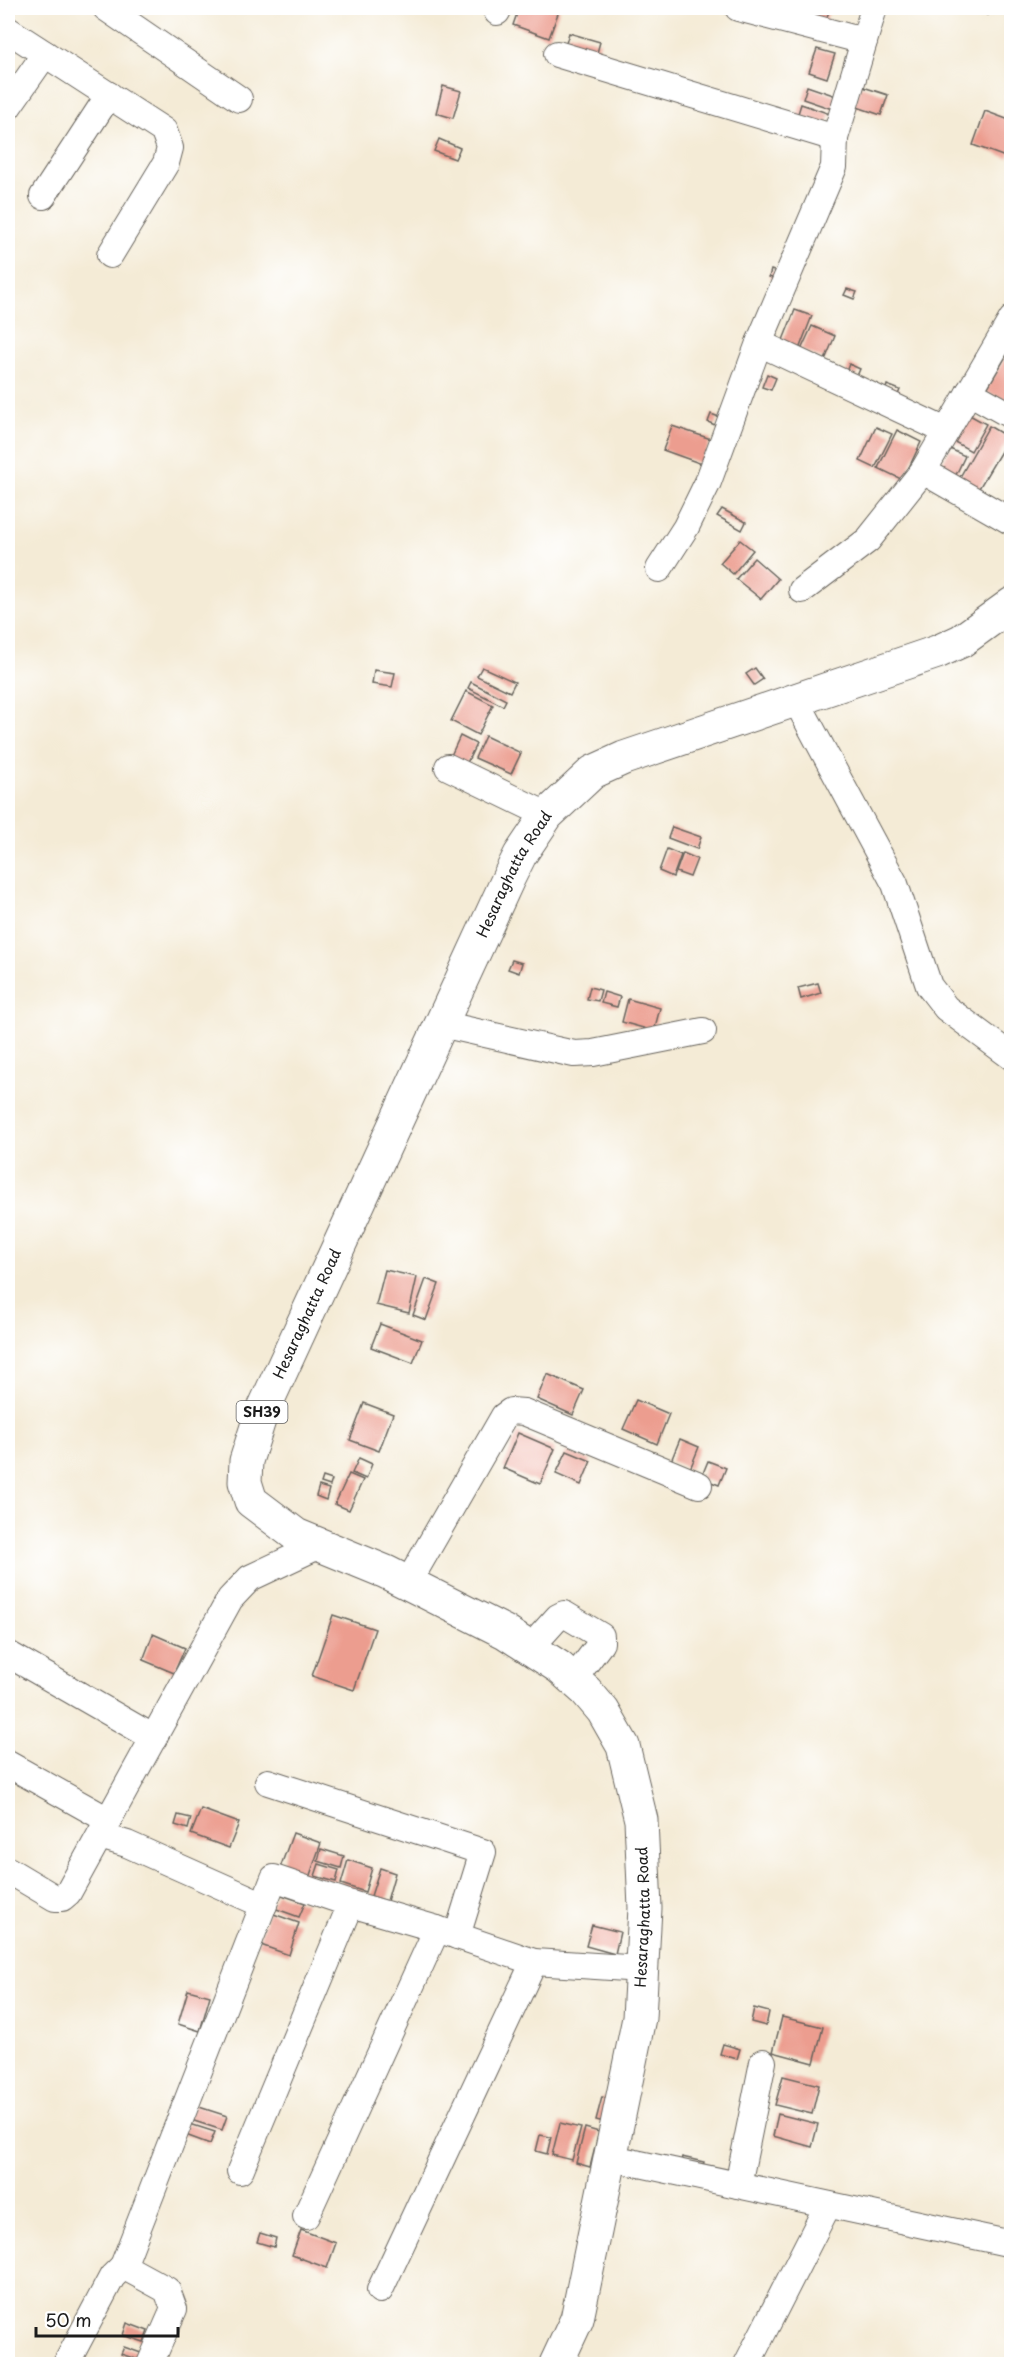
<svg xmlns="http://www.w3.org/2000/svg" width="1019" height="2372" viewBox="0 0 1019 2372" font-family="'Playpen Sans',sans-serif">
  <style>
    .building { fill: #ec9d8f }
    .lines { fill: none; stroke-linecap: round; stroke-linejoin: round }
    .minor-casing { stroke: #68645d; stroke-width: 28 }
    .major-casing { stroke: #68645d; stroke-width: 35 }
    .minor { stroke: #fff; stroke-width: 26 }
    .major { stroke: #fff; stroke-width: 33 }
    .labels { text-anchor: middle; stroke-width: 6; stroke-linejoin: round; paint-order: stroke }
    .shield { fill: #fff; stroke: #606060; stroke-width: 1.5 }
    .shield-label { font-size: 14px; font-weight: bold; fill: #1c1c1c }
    .street-label { font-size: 15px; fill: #1c1c1c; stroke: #fff }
  </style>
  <rect width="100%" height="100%" fill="#fff"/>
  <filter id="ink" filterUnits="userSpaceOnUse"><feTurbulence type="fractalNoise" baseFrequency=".0167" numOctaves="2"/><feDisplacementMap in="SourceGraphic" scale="12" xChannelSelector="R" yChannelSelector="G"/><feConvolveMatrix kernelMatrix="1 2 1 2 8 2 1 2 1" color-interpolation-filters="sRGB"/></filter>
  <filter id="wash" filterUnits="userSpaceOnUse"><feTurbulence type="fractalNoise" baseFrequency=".008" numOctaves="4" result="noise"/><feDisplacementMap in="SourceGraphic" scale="24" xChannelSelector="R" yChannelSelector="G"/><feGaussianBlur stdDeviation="1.35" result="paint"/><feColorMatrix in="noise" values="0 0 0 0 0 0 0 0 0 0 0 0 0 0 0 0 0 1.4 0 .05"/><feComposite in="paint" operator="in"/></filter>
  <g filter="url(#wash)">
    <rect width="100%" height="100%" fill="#f4ebd6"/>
    <g id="blocks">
      <g class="building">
        <path d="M 519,8 L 560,8 L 549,38 L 513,25 Z"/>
        <path d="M 802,8 L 830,8 L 825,23 L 800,15 Z"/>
        <path d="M 965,8 L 991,8 L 988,15 Z"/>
        <path d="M 569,33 L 600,42 L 595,60 L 564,50 Z"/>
        <path d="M 817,49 L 835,54 L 827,78 L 809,72 Z"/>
        <path d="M 443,86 L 461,91 L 453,118 L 436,113 Z"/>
        <path d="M 807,86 L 839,97 L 835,110 L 803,99 Z"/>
        <path d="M 860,86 L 888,95 L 881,115 L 854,106 Z"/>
        <path d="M 801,104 L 830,114 L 825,130 L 796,120 Z"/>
        <path d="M 985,111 L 1012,121 L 1012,149 L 1008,158 L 973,145 Z"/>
        <path d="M 439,139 L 460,148 L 455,159 L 434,151 Z"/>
        <path d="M 771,270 L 780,273 L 778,280 L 769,277 Z"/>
        <path d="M 847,289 L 857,292 L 854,299 L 844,295 Z"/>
        <path d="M 795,310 L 812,316 L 798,352 L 781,345 Z"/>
        <path d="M 812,326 L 835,336 L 825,360 L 801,350 Z"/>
        <path d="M 1012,346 L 1012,402 L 985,392 Z"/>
        <path d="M 849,364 L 860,369 L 857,376 L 846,372 Z"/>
        <path d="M 767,374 L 776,378 L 771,390 L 762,387 Z"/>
        <path d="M 887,385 L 900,390 L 897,397 L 885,392 Z"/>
        <path d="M 966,413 L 986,424 L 971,451 L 951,440 Z"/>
        <path d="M 711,414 L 719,417 L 715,425 L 708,422 Z"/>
        <path d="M 672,426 L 711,439 L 702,464 L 663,450 Z"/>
        <path d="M 989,426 L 1009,438 L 975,495 L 956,484 Z"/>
        <path d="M 876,427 L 892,434 L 875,468 L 860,461 Z"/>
        <path d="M 897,430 L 921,442 L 903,480 L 878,468 Z"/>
        <path d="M 950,449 L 965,456 L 953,481 L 937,473 Z"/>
        <path d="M 722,509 L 746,522 L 742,530 L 717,516 Z"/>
        <path d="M 740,540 L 753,550 L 733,574 L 720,563 Z"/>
        <path d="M 754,558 L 778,579 L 761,599 L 736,579 Z"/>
        <path d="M 482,667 L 515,682 L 510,692 L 477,676 Z"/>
        <path d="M 755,668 L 763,679 L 754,685 L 746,674 Z"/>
        <path d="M 374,670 L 395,673 L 392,687 L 372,684 Z"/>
        <path d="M 471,682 L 506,700 L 503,706 L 468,688 Z"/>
        <path d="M 466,691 L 493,705 L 478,735 L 451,721 Z"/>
        <path d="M 460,736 L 476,744 L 464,769 L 448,762 Z"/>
        <path d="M 485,736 L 521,753 L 511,774 L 475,758 Z"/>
        <path d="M 672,827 L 701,837 L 697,849 L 668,838 Z"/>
        <path d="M 667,849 L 681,855 L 673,877 L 659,871 Z"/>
        <path d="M 683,853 L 697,859 L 690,877 L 676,872 Z"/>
        <path d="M 512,960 L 522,963 L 519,973 L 508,969 Z"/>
        <path d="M 818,983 L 821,993 L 801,999 L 798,988 Z"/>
        <path d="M 590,987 L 601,990 L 598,1001 L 587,999 Z"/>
        <path d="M 604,992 L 620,997 L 617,1007 L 601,1003 Z"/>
        <path d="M 628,999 L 660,1008 L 654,1031 L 622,1022 Z"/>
        <path d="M 385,1270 L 417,1277 L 409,1313 L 376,1305 Z"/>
        <path d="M 426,1279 L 439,1284 L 426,1320 L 413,1315 Z"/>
        <path d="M 380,1324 L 422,1340 L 413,1363 L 371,1347 Z"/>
        <path d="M 547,1374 L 584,1390 L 573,1415 L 537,1399 Z"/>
        <path d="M 636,1400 L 669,1414 L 657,1444 L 623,1429 Z"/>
        <path d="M 364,1403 L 393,1414 L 379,1451 L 350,1440 Z"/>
        <path d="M 518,1433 L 555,1449 L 540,1484 L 503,1468 Z"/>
        <path d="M 680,1439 L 699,1447 L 690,1469 L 671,1461 Z"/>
        <path d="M 567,1451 L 591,1461 L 581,1485 L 556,1474 Z"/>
        <path d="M 359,1458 L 372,1464 L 366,1479 L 352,1473 Z"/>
        <path d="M 708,1461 L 726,1468 L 719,1485 L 701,1478 Z"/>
        <path d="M 349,1474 L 363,1480 L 349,1510 L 335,1504 Z"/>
        <path d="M 323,1477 L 332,1480 L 330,1486 L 321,1483 Z"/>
        <path d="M 319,1486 L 329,1489 L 326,1500 L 316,1496 Z"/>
        <path d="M 333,1615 L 375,1629 L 354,1690 L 312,1676 Z"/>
        <path d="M 153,1634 L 185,1648 L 174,1673 L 143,1660 Z"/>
        <path d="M 201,1809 L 239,1823 L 229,1848 L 191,1834 Z"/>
        <path d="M 178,1815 L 191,1818 L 188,1829 L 175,1825 Z"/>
        <path d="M 293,1833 L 321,1843 L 309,1878 L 280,1868 Z"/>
        <path d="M 321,1849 L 344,1856 L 341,1868 L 318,1861 Z"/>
        <path d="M 348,1860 L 372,1868 L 365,1892 L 341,1884 Z"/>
        <path d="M 319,1864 L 339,1870 L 336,1882 L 315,1876 Z"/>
        <path d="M 380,1868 L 395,1873 L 387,1901 L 371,1896 Z"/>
        <path d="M 276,1893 L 305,1903 L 299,1917 L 271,1907 Z"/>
        <path d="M 268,1912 L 299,1923 L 289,1955 L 258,1944 Z"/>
        <path d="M 592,1925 L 620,1932 L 615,1954 L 586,1946 Z"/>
        <path d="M 188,1990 L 210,1996 L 200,2031 L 178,2024 Z"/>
        <path d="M 754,2008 L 769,2012 L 766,2026 L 751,2022 Z"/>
        <path d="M 782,2017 L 823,2027 L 814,2063 L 773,2052 Z"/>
        <path d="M 723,2044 L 740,2049 L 737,2059 L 720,2054 Z"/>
        <path d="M 783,2076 L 819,2085 L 812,2114 L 775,2105 Z"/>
        <path d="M 602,2097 L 613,2100 L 608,2123 L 596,2120 Z"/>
        <path d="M 193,2105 L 227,2116 L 222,2130 L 188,2119 Z"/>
        <path d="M 778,2114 L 818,2124 L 812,2147 L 773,2136 Z"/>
        <path d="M 187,2123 L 215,2132 L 210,2144 L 183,2134 Z"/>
        <path d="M 560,2123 L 581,2128 L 572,2160 L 552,2155 Z"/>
        <path d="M 585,2128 L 599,2132 L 590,2167 L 576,2163 Z"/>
        <path d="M 540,2135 L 551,2137 L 547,2154 L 536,2151 Z"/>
        <path d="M 682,2157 L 704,2162 L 701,2173 L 679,2168 Z"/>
        <path d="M 301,2230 L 336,2243 L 327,2268 L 292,2255 Z"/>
        <path d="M 260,2233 L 276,2238 L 274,2247 L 257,2242 Z"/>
        <path d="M 127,2323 L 148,2331 L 144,2342 L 123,2335 Z"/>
        <path d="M 124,2347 L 141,2353 L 139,2360 L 121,2354 Z"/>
      </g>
    </g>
  </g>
  <g filter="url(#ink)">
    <use href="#blocks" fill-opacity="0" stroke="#68645d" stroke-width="1.5"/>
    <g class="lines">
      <g class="minor-casing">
        <g id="minor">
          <path d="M 106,8 L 239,99"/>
          <path d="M 738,8 L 864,41"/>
          <path d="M 497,12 L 499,8"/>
          <path d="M 8,30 L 164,131 L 170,148 L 166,163 L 110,255"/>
          <path d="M 557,54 L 835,138"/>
          <path d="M 8,107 L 45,54"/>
          <path d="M 43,196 L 109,95"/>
          <path d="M 1012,319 L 923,471 L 1012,522"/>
          <path d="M 759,343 L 946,431"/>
          <path d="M 969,392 L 1012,416"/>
          <path d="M 659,569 L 686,527 L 708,482 L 759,343 L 834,167 L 835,138 L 874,8"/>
          <path d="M 802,590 L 868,540 L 923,471"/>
          <path d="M 796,700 L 895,884 L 929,986 L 946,1008 L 1012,1057"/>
          <path d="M 448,767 L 547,815"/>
          <path d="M 441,1024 L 574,1054 L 593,1053 L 703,1031"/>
          <path d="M 408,1583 L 504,1416 L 511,1411 L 524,1412 L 699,1485"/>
          <path d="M 530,1648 L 558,1617 L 564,1614 L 601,1636 L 601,1643 L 573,1680"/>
          <path d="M 8,1654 L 154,1738"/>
          <path d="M 8,1764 L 108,1820"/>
          <path d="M 268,1782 L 483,1852 L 457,1936"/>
          <path d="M 100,1836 L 127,1844 L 264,1905"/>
          <path d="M 8,1870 L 55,1898 L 62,1898 L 68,1893 L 230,1599 L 250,1578 L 320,1545"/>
          <path d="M 612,2158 L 1012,2244"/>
          <path d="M 240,2171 L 351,1904"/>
          <path d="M 738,2185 L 763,2062"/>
          <path d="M 306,2216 L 437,1929"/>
          <path d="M 380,2290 L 534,1962"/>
          <path d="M 66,2364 L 112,2277 L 123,2266"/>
          <path d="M 150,2364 L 174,2309 L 167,2290 L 123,2266 L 274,1878 L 351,1904 L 437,1929 L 534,1962 L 642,1969"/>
          <path d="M 747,2364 L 828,2205"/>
        </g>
      </g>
      <g class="major-casing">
        <g id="major">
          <path id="s1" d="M 556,2364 L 577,2319 L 639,2018 L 645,1908 L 641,1820 L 623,1746 L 603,1711 L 586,1691 L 559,1667 L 505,1632 L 386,1572 L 296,1535 L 251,1501 L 245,1482 L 246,1461 L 260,1417 L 508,879 L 520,855 L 547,815 L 593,772 L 624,758 L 937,652 L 961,641 L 1012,604"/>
        </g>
      </g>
      <use href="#minor" class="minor"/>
      <use href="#major" class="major"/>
    </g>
  </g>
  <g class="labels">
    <rect class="shield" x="236.5" y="1401" width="51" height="22" rx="4.5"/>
    <g class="shield-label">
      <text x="262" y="1417">SH39</text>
    </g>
    <g class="street-label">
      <text dy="5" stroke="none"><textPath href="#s1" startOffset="1772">Hesaraghatta Road</textPath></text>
      <text dy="5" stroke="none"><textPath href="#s1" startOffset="1286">Hesaraghatta Road</textPath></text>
      <text dy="5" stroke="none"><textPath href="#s1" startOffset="458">Hesaraghatta Road</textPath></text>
    </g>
  </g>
  <rect width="1019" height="2372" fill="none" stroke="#fff" stroke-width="30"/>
  <path d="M36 2327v9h142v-9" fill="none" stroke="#1c1c1c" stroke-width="3"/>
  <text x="45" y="2327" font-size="18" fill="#1c1c1c" stroke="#ffffff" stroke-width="4.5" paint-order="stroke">50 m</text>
</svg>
